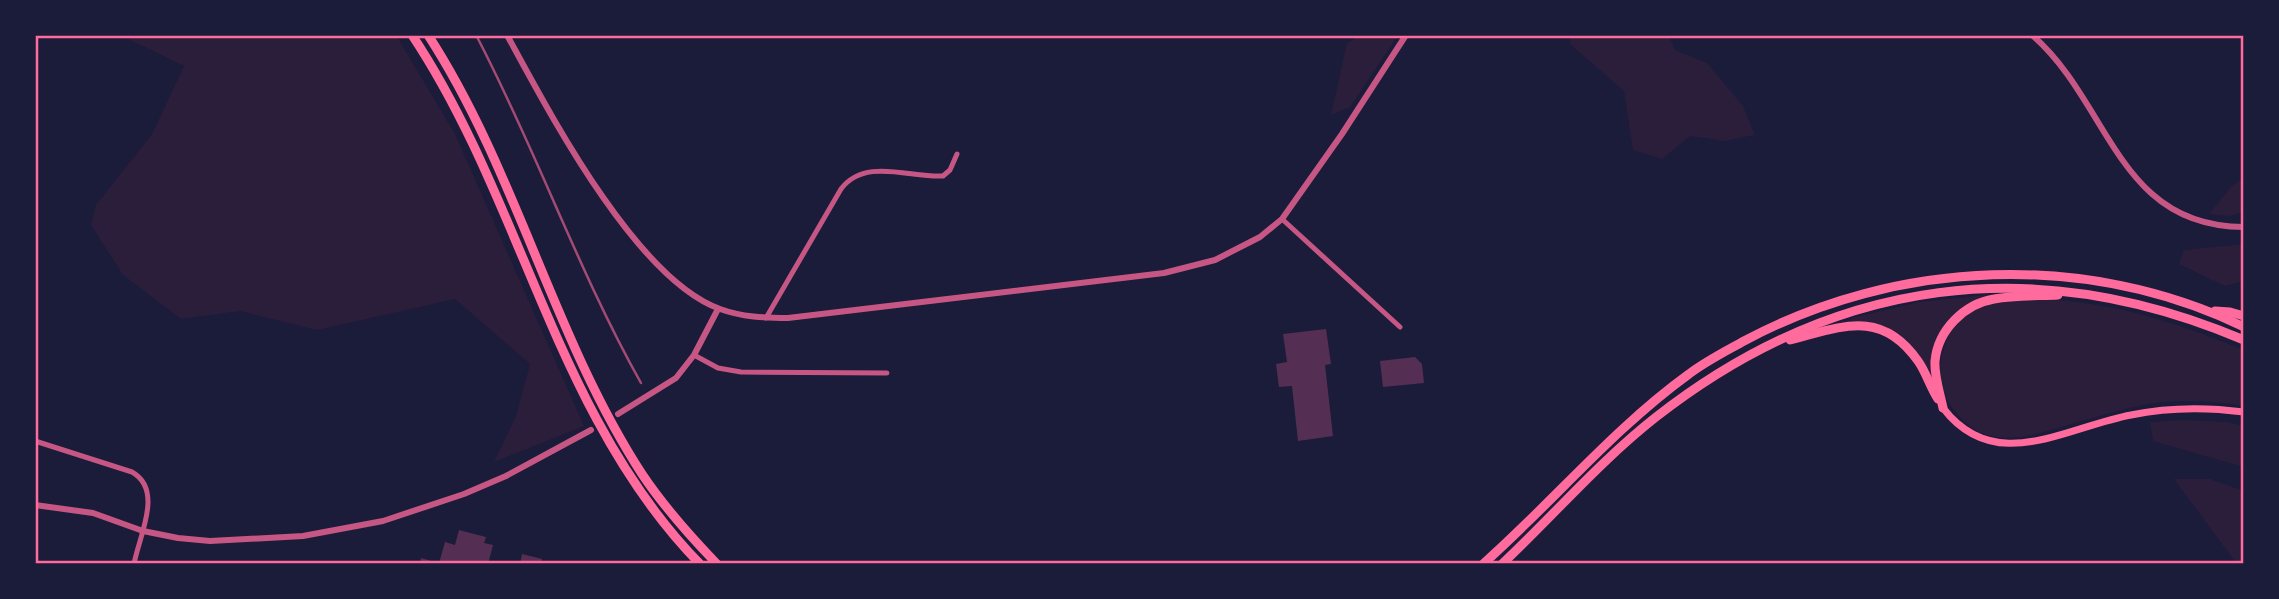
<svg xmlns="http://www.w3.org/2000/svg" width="2279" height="599" viewBox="0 0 2279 599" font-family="'Roboto Condensed',sans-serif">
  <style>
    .green { fill: #2a1e3b }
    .building { fill: #542f53 }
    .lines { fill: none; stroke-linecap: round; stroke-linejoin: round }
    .minor { stroke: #c65784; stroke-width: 5 }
    .tertiary { stroke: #c65784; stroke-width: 6 }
    .secondary { stroke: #ff6b9d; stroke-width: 7 }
    .trunk { stroke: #ff6b9d; stroke-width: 9 }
    .rail { stroke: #a44b75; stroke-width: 2.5 }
    .neatline { fill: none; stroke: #ff6b9d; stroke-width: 2.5 }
  </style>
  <rect width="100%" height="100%" fill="#1b1b3a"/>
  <g class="green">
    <path d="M 120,35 L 396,35 L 455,134 L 584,426 L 494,462 L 516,416 L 530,364 L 455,299 L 317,330 L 240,311 L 181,319 L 123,275 L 91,225 L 96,205 L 152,134 L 184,66 Z"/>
    <path d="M 1362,35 L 1398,35 L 1350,107 L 1331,115 L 1347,43 Z"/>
    <path d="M 1570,35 L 1668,35 L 1675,50 L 1707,63 L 1743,106 L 1755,135 L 1724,141 L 1690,136 L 1662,159 L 1633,150 L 1624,91 L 1570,44 Z"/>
    <path d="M 2244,177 L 2244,212 L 2230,216 L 2209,214 L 2232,186 Z"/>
    <path d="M 2244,244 L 2244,281 L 2225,286 L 2179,264 L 2184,250 Z"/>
    <path d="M 1985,295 L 1985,297 C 1945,310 1927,339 1934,381 C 1907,348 1899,323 1852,321 L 1851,318 L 1919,302 Z"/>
    <path d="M 2006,300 C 2029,300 2054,299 2077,302 C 2135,309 2190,328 2244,350 L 2244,406 C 2213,401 2179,399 2148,404 C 2122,409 2096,417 2071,424 C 2023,439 1979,453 1948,401 C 1936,381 1939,355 1949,335 C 1961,313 1983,304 2006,300 Z"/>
    <path d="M 2183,420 L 2227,422 L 2244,426 L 2244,467 L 2153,441 L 2150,422 Z"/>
    <path d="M 2174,479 L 2210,479 L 2244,491 L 2244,564 L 2237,564 Z"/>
  </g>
  <g class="building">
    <path d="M 1326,329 L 1331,364 L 1325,365 L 1333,436 L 1298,441 L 1292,386 L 1279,387 L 1276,364 L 1287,362 L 1283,334 Z"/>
    <path d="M 1415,357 L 1422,364 L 1424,383 L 1383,387 L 1380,361 Z"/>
    <path d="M 459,530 L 486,537 L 484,543 L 493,545 L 488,564 L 420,564 L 421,558 L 439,563 L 445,542 L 455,545 Z"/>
    <path d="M 522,554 L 542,559 L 541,564 L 520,564 Z"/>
  </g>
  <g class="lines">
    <g class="minor">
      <path d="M 1282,219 L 1400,327"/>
      <path d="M 766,318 L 841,189 C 865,157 910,178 943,176 L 950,170 L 957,154"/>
      <path d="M 694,355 L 718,368 L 741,372 L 887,373"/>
      <path d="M 35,441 L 132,472 C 164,490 139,536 134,564"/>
    </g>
    <g class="tertiary">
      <path d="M 507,35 C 549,112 636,279 720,309 C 742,317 765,318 788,318 L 1164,273 L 1215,260 L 1260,237 L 1282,219 L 1342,134 L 1406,35"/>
      <path d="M 2032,35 C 2110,102 2117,227 2244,227"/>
      <path d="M 618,414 L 676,378 L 694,355 L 718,309"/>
      <path d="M 35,505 L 93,513 L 143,531 L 178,538 L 210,541 L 303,536 L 383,521 L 464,494 L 506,476 L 591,430"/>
    </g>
    <path class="secondary" d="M 1943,408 C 1995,476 2066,427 2131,415 C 2169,407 2206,407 2244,412"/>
    <g class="trunk">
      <path d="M 412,35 C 524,203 555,416 700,564"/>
      <path d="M 428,35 C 517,172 553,337 642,474 C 664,507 690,536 717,564"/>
      <path d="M 2215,311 L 2230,312 L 2244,316"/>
      <path d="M 1790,340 C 1841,327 1881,308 1918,361 C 1926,372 1930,387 1938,399"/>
      <path d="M 1943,408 C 1940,393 1934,376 1935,361 C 1938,330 1964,304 1994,299 C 2015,295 2037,296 2058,295"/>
      <path d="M 1483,564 C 1553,502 1613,429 1689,374 C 1706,361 1726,351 1744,341 C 1897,259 2087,251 2244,327"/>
      <path d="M 1502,564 C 1553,516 1600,461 1656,417 C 1835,277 2035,251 2244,340"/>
    </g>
    <path class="rail" d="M 476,35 C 536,149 578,271 641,383"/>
  </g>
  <rect width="2279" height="599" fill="none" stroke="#1b1b3a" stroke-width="74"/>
  <rect x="37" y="37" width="2205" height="525" class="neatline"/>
</svg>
